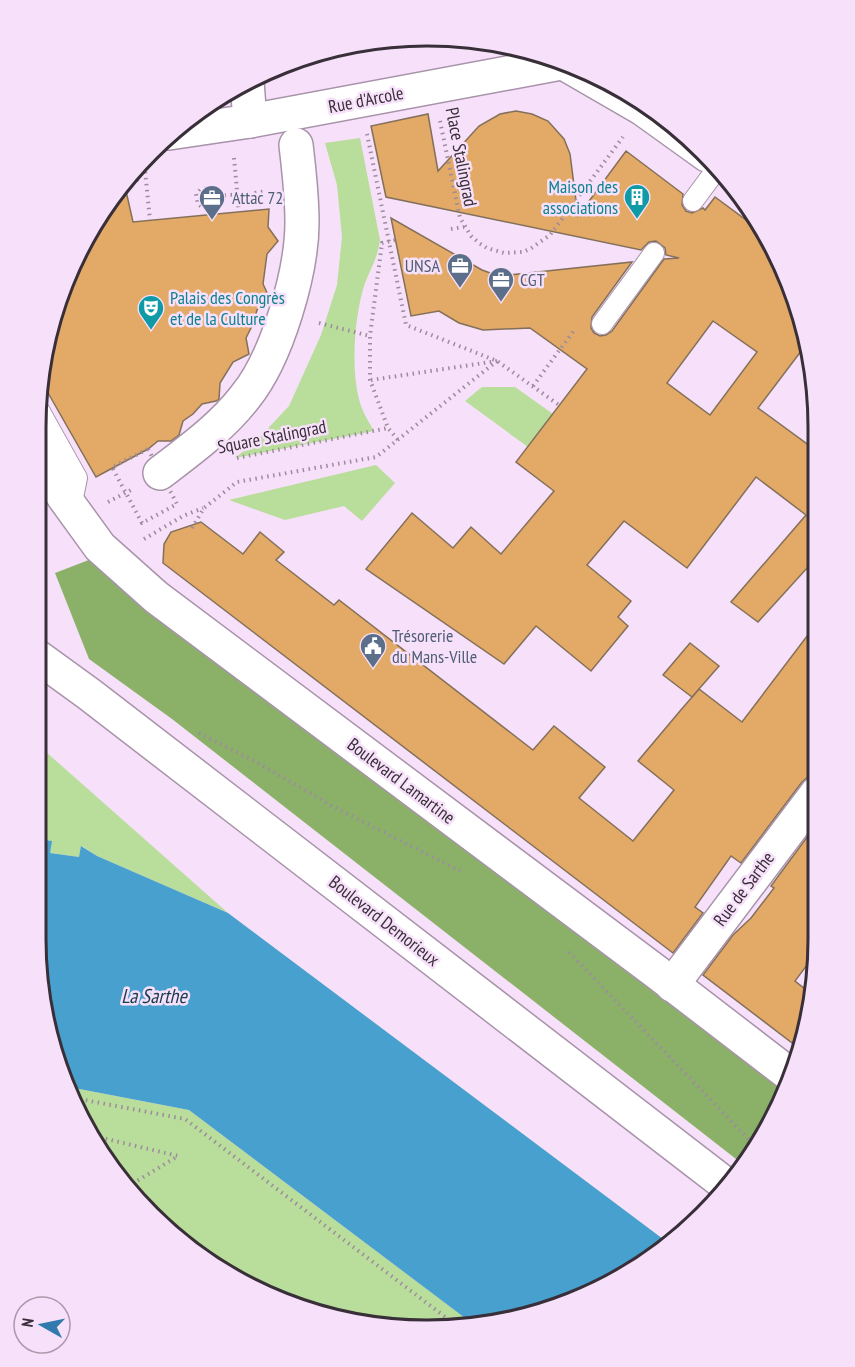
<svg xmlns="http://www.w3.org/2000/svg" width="855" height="1367" viewBox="0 0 855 1367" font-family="'PT Sans Narrow',sans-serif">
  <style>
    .green { fill: #b9dd9a }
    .forest { fill: #8bb169 }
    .water { fill: #47a0cd }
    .building { fill: #e2a967; stroke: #84705a; stroke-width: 1.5; fill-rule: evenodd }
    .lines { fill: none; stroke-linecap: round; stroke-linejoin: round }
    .lane-casing { stroke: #a893aa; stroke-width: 22 }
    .street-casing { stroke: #a893aa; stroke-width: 36 }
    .secondary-casing { stroke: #a893aa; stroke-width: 36 }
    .primary-casing { stroke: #a893aa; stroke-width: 36 }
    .path { stroke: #9d8c9e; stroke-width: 4; stroke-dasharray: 1.5 4.5; stroke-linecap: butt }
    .lane { stroke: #fff; stroke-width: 20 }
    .street { stroke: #fff; stroke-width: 33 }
    .secondary { stroke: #fff; stroke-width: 33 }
    .primary { stroke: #fff; stroke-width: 33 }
    .path-bridge { stroke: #9d8c9e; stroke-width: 4; stroke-dasharray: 1.5 4.5; stroke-linecap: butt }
    .labels { text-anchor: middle; stroke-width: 5; stroke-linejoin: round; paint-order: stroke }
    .street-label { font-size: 18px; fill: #382f39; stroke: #f7e0f9 }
    .culture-label { font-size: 18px; fill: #0d838f; stroke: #f7e0f9; text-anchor: end }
    .service-label { font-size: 18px; fill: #4e5e75; stroke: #f7e0f9; text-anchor: start }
    .water-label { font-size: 20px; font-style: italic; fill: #153c4f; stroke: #f7e0f9 }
    .rim { fill: none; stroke: #382f39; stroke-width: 3 }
  </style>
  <rect width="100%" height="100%" fill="#f7e0f9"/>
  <g class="green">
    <path d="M 360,138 L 380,240 C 377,259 372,266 365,283 C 354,315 349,379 363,411 C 366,418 370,424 374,431 L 235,458 L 258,439 L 289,406 L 321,335 L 337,285 L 342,237 L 337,185 L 325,143 Z"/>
    <path d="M 482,387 L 515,387 L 553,414 L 528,447 L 465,401 Z"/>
    <path d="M 376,465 L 395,483 L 362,521 L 344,506 L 285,520 L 229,500 Z"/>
    <path d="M 37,744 L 228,913 L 97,856 L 82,846 L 79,857 L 50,853 L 51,841 L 37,839 Z"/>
    <path d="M 69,1087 L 189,1110 L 473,1324 L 427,1331 L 302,1310 L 210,1265 L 117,1178 Z"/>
  </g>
  <path class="forest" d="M 94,558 L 530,890 L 787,1093 L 745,1166 L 172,719 L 89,659 L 55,573 Z"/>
  <path class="water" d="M 37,839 L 52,841 L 50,853 L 79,857 L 81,846 L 97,856 L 228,913 L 671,1245 L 666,1250 L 553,1310 L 473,1324 L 189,1110 L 69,1087 L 57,1065 L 36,940 Z"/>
  <g class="building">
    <path d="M 516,111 L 532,114 L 548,121 L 564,139 L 570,154 L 578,216 L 626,151 L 683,194 L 682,205 L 686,211 L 692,213 L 703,208 L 705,210 L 715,197 L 769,237 L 806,326 L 808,342 L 758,408 L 818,452 L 818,556 L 758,622 L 731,602 L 806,515 L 756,477 L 687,568 L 624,521 L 587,565 L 631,601 L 618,617 L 628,626 L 591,671 L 536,626 L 504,664 L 366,569 L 412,513 L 453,548 L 471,527 L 501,554 L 554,491 L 516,462 L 587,369 L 530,328 L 483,330 L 459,323 L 439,311 L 411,316 L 391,218 L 482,270 L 493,274 L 509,275 L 632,262 L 592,317 L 591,328 L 594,333 L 600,336 L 606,335 L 612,331 L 664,259 L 679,258 L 666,255 L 665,248 L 656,241 L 649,242 L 641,250 L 386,197 L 371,126 L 428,114 L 438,171 L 479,126 L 500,114 ZM 713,321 L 757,352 L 710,415 L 667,383 Z"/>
    <path d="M 124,182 L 133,222 L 269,209 L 268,227 L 278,241 L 267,254 L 263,284 L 270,299 L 257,310 L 253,324 L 246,338 L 249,354 L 233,362 L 220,383 L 219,399 L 216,401 L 202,404 L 193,414 L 183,421 L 179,435 L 171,441 L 158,441 L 148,449 L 96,477 L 39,377 L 66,278 L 117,189 Z"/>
    <path d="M 201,522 L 243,554 L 260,532 L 284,552 L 276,560 L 334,605 L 339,600 L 533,750 L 554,726 L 605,767 L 579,798 L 633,841 L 674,790 L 638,761 L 680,711 L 699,689 L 742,722 L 817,623 L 817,775 L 809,776 L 802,782 L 741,863 L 731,856 L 695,907 L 703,913 L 673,953 L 163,563 L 164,544 L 171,532 Z"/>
    <path d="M 690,643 L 719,666 L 692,697 L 663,675 Z"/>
    <path d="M 816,825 L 816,953 L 795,981 L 814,996 L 800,1049 L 703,975 L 733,935 L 751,918 L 774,888 L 771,886 Z"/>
  </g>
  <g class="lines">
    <g class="lane-casing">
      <g id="lane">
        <path d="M 693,201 L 719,166"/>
        <path d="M 602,324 L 654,253"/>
        <path d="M 39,410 L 77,478 L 71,507"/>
      </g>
    </g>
    <g class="street-casing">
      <g id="street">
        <path d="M 247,82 L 250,121"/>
        <path d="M 169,133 L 250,121 L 561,63"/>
        <path d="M 39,455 L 63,496 L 100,547 L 156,597 L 655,971 L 793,1077"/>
        <path d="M 160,473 C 190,450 222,427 245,397 C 277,358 302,272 302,222 C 302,196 299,170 296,145"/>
        <path d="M 672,985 L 817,793"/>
      </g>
    </g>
    <g class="secondary-casing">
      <path id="secondary" d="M 560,61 L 643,109 L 707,155"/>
    </g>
    <g class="primary-casing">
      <path id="primary" d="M 38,657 L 89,694 L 729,1187"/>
    </g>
    <g class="path">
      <path d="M 440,121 L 460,218 L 471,236 L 479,243 L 487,248 L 504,253 L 522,252 L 530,249 L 550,235 L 623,137"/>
      <path d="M 367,134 L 406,325 L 497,361 L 559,405"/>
      <path d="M 234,158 L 239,212"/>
      <path d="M 144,160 L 150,220"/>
      <path d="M 124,183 L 137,180 L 136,169"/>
      <path d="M 255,193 L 267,191"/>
      <path d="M 451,229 L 464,227"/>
      <path d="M 395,240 L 382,243 L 370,336 L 370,380 L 388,428 L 398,440"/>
      <path d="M 319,323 L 370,336"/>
      <path d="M 371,380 L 497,361"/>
      <path d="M 533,386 L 575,329"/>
      <path d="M 148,449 L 177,504 L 142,523 L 112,467 Z"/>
      <path d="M 237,458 L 388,428"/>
      <path d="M 108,502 L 131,490"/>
      <path d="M 192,528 L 204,508 L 237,482 L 376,457 L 497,361"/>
      <path d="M 38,539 L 48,533"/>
      <path d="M 144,539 L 183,516 L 203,508"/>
      <path d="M 199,733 L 256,762 L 332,806 L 462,872"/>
      <path d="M 569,952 L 756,1147"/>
      <path d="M 74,1098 L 185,1119 L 457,1326"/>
      <path d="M 94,1136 L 178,1156 L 127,1187"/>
    </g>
    <use href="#lane" class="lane"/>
    <use href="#street" class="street"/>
    <use href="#secondary" class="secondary"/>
    <use href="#primary" class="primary"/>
    <path class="path-bridge" d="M 210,215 L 210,207 L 203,208 L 198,204 L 196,194 L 201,189 L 210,188 L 217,196 L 255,193"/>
  </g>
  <defs>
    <g id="building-pin" transform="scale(1.35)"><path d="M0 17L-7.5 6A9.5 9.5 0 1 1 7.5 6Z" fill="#0f9aa8" stroke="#f7e0f9"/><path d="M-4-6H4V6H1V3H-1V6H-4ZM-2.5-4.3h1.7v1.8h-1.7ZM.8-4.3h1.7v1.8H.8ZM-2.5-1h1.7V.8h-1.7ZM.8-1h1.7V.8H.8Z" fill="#fff"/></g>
    <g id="office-pin" transform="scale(1.35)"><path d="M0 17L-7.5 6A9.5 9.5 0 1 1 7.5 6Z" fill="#5c6f8a" stroke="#f7e0f9"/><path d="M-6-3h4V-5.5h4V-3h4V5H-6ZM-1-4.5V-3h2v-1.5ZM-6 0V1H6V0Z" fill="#fff"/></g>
    <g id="theatre-pin" transform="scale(1.35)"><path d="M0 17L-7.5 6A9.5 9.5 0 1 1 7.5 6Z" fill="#0f9aa8" stroke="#f7e0f9"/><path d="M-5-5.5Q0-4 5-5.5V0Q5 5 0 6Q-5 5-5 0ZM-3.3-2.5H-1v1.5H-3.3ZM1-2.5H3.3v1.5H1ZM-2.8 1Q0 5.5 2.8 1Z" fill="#fff"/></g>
    <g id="civic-pin" transform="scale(1.35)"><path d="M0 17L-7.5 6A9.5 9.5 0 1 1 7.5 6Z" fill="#5c6f8a" stroke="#f7e0f9"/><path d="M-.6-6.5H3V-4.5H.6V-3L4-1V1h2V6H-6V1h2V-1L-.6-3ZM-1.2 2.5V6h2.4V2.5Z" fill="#fff"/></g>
  </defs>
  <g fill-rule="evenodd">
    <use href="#building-pin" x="637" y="197"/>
    <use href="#office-pin" x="212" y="198"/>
    <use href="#office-pin" x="460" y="266"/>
    <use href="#office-pin" x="501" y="280"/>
    <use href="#theatre-pin" x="151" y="308"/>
    <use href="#civic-pin" x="373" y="646"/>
  </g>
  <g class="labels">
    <g class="street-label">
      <text transform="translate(366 100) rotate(-11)" y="6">Rue d'Arcole</text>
      <text transform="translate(461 157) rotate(79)" y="6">Place Stalingrad</text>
      <text transform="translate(272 437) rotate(-11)" y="6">Square Stalingrad</text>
      <text transform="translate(401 781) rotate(37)" y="6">Boulevard Lamartine</text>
      <text transform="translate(744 889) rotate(-53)" y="6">Rue de Sarthe</text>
      <text transform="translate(384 921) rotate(38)" y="6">Boulevard Demorieux</text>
    </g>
    <g class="culture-label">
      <text x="618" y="193">Maison des<tspan x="618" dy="21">associations</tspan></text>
      <text x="170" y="304" text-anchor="start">Palais des Congrès<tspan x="170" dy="21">et de la Culture</tspan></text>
    </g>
    <g class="service-label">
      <text x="232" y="204">Attac 72</text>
      <text x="440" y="272" text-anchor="end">UNSA</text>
      <text x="520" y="286">CGT</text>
      <text x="392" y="642">Trésorerie<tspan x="392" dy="21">du Mans-Ville</tspan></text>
    </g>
    <g class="water-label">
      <text x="154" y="1003">La Sarthe</text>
    </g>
  </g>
  <path d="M0 0H855V1367H0ZM427 46H427A381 381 0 0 1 808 427V939A381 381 0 0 1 427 1320H427A381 381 0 0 1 46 939V427A381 381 0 0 1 427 46Z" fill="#f7e0f9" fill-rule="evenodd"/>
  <path class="rim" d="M427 46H427A381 381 0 0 1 808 427V939A381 381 0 0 1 427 1320H427A381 381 0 0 1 46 939V427A381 381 0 0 1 427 46Z"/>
  <g transform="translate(42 1325) rotate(279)"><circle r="28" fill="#f7e0f9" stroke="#ab99ac" stroke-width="1.5"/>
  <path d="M0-4.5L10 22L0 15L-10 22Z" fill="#307aae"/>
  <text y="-9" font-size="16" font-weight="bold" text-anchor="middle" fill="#382f39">N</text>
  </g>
</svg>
